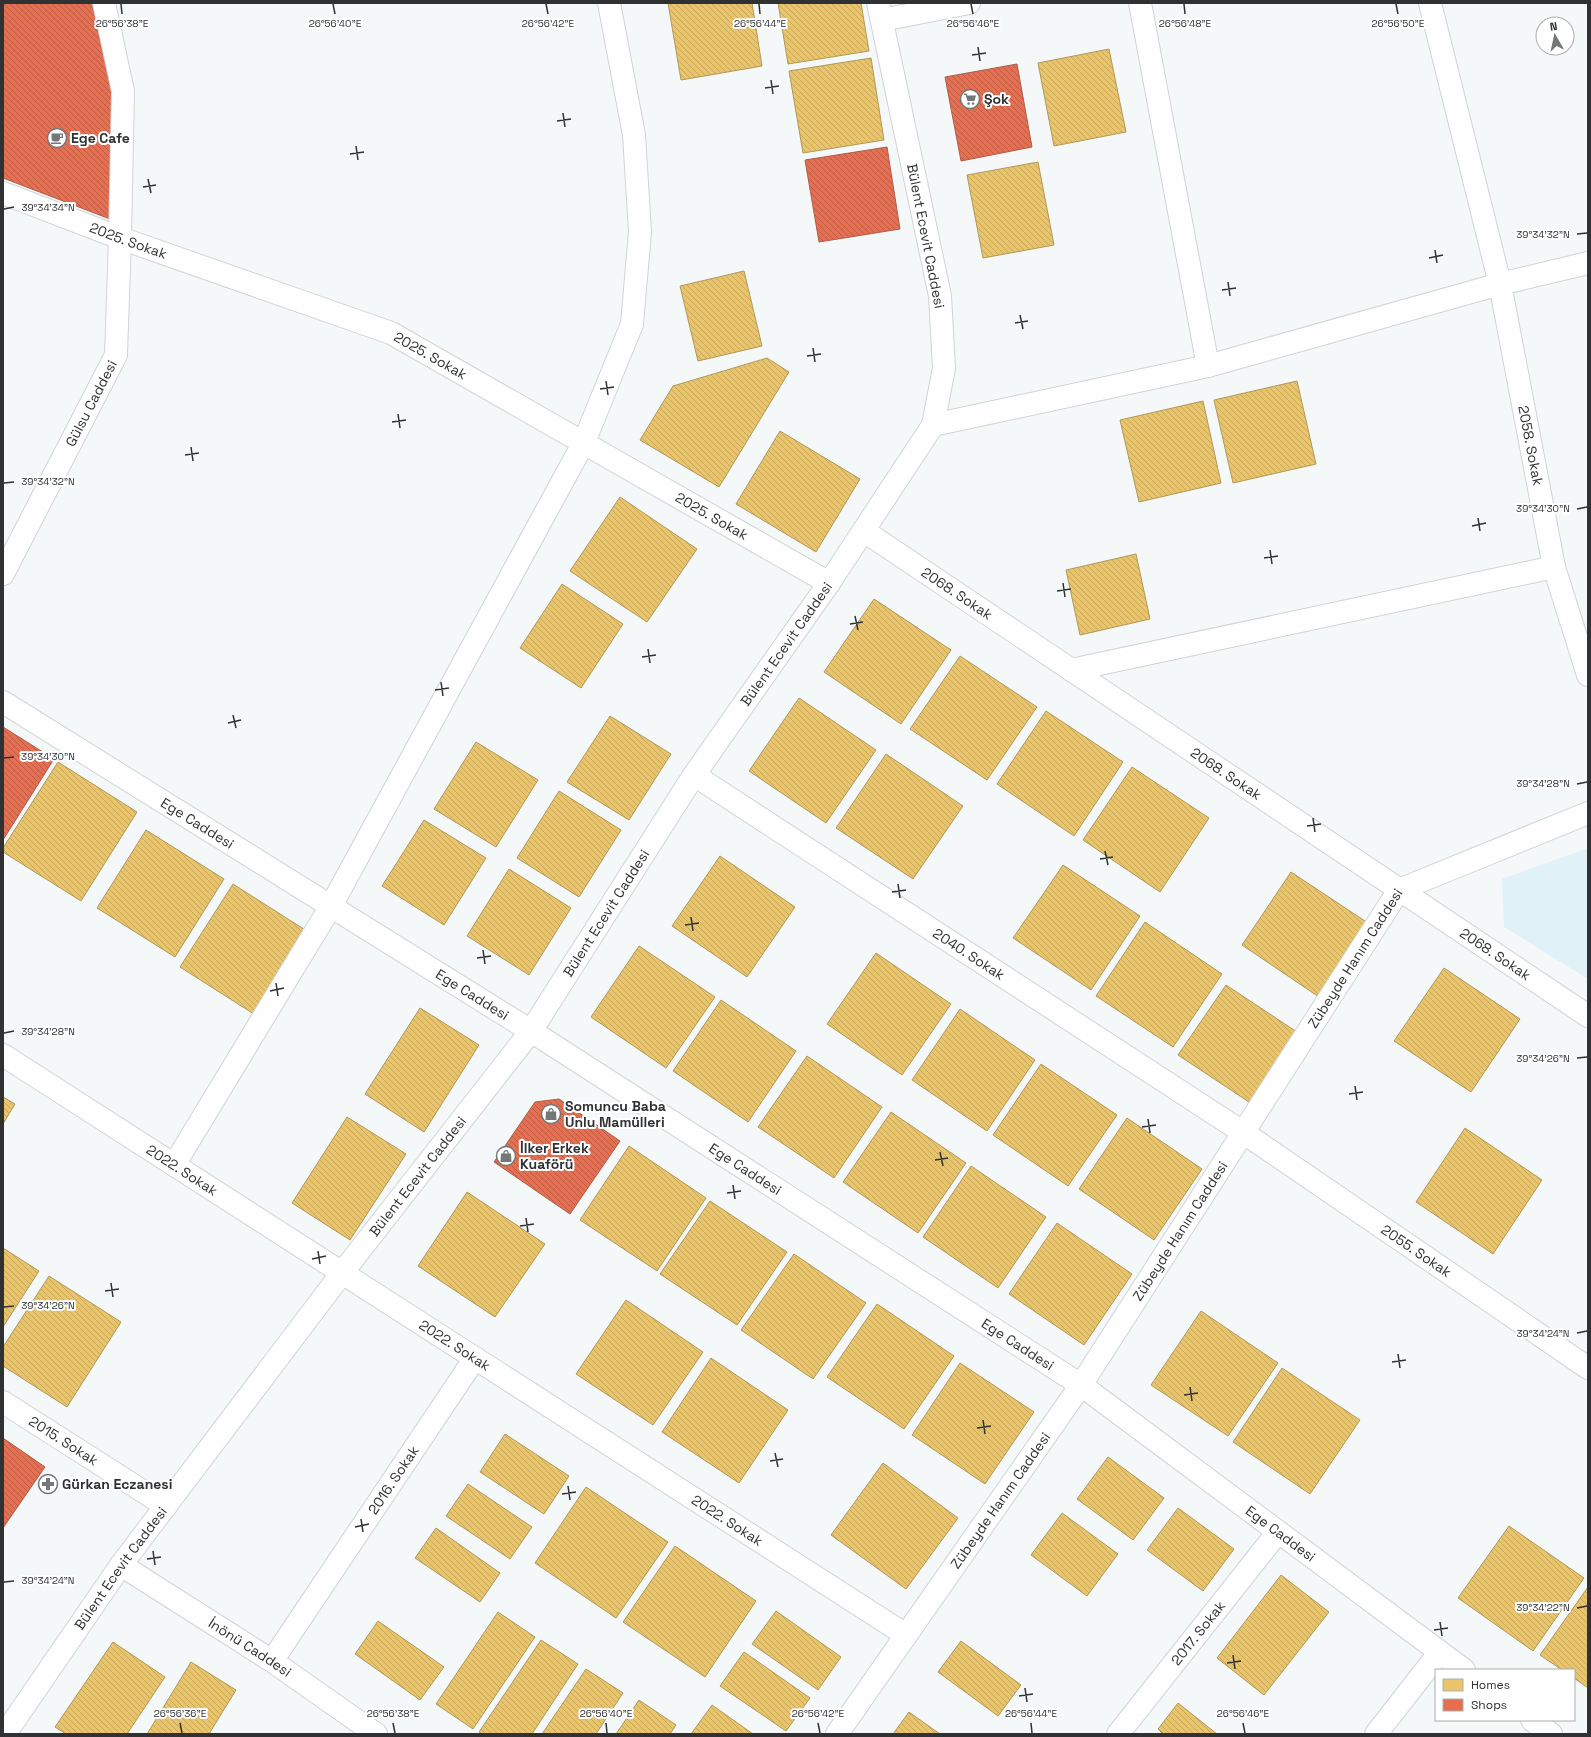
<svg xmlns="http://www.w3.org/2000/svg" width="1591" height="1737" viewBox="0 0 1591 1737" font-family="'Space Grotesk',sans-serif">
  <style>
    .green { fill: #e0f1f8 }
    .homes { fill: url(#homes-back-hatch); stroke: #b19859 }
    .shops { fill: url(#shops-back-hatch); stroke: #b05c48 }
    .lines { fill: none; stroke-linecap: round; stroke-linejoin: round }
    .street-casing { stroke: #d1d3d4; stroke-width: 24 }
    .street { stroke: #fefefe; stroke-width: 22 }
    .ticks { fill: none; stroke: #2f3132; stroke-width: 1.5 }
    .labels { text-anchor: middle; stroke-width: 4; stroke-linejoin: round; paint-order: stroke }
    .poi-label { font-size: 14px; font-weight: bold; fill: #2f3132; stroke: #fff; text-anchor: start }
    .street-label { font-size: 14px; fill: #2f3132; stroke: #fff }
    .ticks-label { font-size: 10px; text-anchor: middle; fill: #2f3132; stroke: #fff; stroke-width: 4; stroke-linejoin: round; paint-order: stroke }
  </style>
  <defs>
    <pattern id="homes-back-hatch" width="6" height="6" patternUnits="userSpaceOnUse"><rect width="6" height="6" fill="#e9c46a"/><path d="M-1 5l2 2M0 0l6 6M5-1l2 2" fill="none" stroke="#c8a95c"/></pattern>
    <pattern id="shops-back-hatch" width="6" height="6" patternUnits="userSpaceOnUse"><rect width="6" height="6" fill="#e76f51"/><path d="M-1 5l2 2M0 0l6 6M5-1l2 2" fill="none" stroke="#bc5c44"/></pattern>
  </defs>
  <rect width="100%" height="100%" fill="#f5f8f9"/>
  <path class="green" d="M 1588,848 L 1588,979 L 1504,927 L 1502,879 Z"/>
  <g class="homes">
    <path d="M 668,3 L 752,3 L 762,66 L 681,80 Z"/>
    <path d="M 778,3 L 861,3 L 869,51 L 788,64 Z"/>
    <path d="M 1109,49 L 1126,132 L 1054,146 L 1038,63 Z"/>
    <path d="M 871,58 L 884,140 L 803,153 L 789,71 Z"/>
    <path d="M 1038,162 L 1054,245 L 983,258 L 967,175 Z"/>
    <path d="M 744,271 L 762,346 L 698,361 L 680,286 Z"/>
    <path d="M 767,358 L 789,372 L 719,487 L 640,440 L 673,386 Z"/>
    <path d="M 1297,381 L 1316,464 L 1233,483 L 1214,400 Z"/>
    <path d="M 1203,401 L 1221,483 L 1139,502 L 1120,420 Z"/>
    <path d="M 780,431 L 860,479 L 816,552 L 736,504 Z"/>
    <path d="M 620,497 L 697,549 L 647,622 L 570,571 Z"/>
    <path d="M 1136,554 L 1150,619 L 1080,635 L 1066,570 Z"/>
    <path d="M 562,584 L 623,624 L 581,688 L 520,648 Z"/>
    <path d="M 874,599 L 951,650 L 901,724 L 824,672 Z"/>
    <path d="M 960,656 L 1037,707 L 987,780 L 910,729 Z"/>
    <path d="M 799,698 L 876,750 L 826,823 L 749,771 Z"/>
    <path d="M 1046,711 L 1123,762 L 1074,836 L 997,784 Z"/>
    <path d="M 610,716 L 671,754 L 629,820 L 567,782 Z"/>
    <path d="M 476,742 L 538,780 L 496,847 L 434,809 Z"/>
    <path d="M 886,754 L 963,806 L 913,879 L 836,828 Z"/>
    <path d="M 58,762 L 137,812 L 81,901 L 3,852 L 3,848 Z"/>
    <path d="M 1132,767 L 1209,818 L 1160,892 L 1083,840 Z"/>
    <path d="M 559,791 L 621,830 L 579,897 L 517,858 Z"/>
    <path d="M 424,820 L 486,858 L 444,925 L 382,886 Z"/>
    <path d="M 146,830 L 224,879 L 175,957 L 97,908 Z"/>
    <path d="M 720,856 L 795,907 L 747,977 L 672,926 Z"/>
    <path d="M 1063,865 L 1140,916 L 1091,990 L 1013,938 Z"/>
    <path d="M 509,869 L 571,908 L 529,975 L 467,936 Z"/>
    <path d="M 1291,872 L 1368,923 L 1319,997 L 1242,945 Z"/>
    <path d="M 233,884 L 310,933 L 257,1016 L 180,967 Z"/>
    <path d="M 1145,922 L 1222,974 L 1173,1047 L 1096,996 Z"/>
    <path d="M 639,946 L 715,997 L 666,1068 L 591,1017 Z"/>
    <path d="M 876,953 L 951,1004 L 902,1075 L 827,1024 Z"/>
    <path d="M 1444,968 L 1520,1019 L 1471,1092 L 1394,1041 Z"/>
    <path d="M 1226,985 L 1300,1034 L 1252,1104 L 1178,1055 Z"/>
    <path d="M 721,1000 L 796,1051 L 748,1122 L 673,1071 Z"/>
    <path d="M 420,1008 L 479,1045 L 424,1132 L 365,1094 Z"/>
    <path d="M 960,1009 L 1035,1060 L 987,1131 L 912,1080 Z"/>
    <path d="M 807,1056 L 882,1107 L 834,1178 L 758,1127 Z"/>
    <path d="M 1041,1064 L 1117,1115 L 1068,1186 L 993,1135 Z"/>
    <path d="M 3,1097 L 15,1104 L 3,1124 Z"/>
    <path d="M 891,1112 L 966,1163 L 918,1233 L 843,1182 Z"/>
    <path d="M 347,1117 L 406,1154 L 350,1240 L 292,1203 Z"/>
    <path d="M 1127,1118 L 1202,1169 L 1154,1240 L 1079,1189 Z"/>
    <path d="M 1465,1128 L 1542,1180 L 1493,1254 L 1416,1202 Z"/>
    <path d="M 629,1146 L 706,1198 L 657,1271 L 580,1220 Z"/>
    <path d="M 971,1166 L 1046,1217 L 998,1288 L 923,1237 Z"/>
    <path d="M 467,1192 L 545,1244 L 495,1317 L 418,1266 Z"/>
    <path d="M 710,1201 L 787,1252 L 737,1325 L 660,1274 Z"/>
    <path d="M 1057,1223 L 1132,1274 L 1084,1345 L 1009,1294 Z"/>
    <path d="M 3,1248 L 39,1271 L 3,1327 Z"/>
    <path d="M 794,1254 L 866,1303 L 813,1379 L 741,1330 Z"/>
    <path d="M 49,1276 L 121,1322 L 67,1407 L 3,1366 L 3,1347 Z"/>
    <path d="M 626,1300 L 703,1352 L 653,1425 L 576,1374 Z"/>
    <path d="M 877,1304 L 954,1356 L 904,1429 L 827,1377 Z"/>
    <path d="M 1201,1311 L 1278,1363 L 1228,1436 L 1151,1385 Z"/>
    <path d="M 711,1358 L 788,1410 L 739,1483 L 662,1432 Z"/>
    <path d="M 960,1363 L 1034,1412 L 985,1484 L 912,1435 Z"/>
    <path d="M 1282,1368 L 1360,1420 L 1310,1494 L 1233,1442 Z"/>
    <path d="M 505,1434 L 569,1476 L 544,1514 L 480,1472 Z"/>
    <path d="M 1108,1457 L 1164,1498 L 1133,1540 L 1077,1499 Z"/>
    <path d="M 883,1463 L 958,1518 L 906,1589 L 831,1535 Z"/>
    <path d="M 468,1484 L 532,1527 L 510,1559 L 446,1516 Z"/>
    <path d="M 586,1487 L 668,1542 L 616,1618 L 535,1563 Z"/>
    <path d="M 1178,1508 L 1234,1549 L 1203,1591 L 1147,1550 Z"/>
    <path d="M 1062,1513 L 1118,1554 L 1087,1596 L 1031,1555 Z"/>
    <path d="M 1509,1526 L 1584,1578 L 1533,1651 L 1458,1598 Z"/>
    <path d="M 436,1528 L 500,1573 L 480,1602 L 415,1558 Z"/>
    <path d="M 675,1546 L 756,1601 L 705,1677 L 623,1622 Z"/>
    <path d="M 1281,1575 L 1329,1612 L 1264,1695 L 1217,1658 Z"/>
    <path d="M 1588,1587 L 1588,1688 L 1574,1678 L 1574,1670 L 1562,1670 L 1540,1655 Z"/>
    <path d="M 776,1611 L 841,1657 L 818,1690 L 752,1644 Z"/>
    <path d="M 498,1612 L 535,1637 L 473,1729 L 436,1704 Z"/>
    <path d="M 378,1621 L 444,1667 L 420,1700 L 355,1654 Z"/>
    <path d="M 541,1640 L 578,1664 L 532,1734 L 483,1734 L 479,1732 Z"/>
    <path d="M 961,1641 L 1021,1685 L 998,1716 L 938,1672 Z"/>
    <path d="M 113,1642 L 165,1677 L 127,1734 L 66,1734 L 55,1727 Z"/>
    <path d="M 744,1652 L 810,1698 L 786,1731 L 720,1686 Z"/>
    <path d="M 191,1662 L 236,1690 L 209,1734 L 147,1734 Z"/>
    <path d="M 586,1669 L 623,1693 L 596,1734 L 542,1734 Z"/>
    <path d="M 639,1700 L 676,1725 L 670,1734 L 616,1734 Z"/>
    <path d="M 1178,1703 L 1217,1734 L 1163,1734 L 1158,1729 Z"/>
    <path d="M 712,1705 L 753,1734 L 691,1734 Z"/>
    <path d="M 909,1712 L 940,1734 L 893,1734 Z"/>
  </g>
  <g class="shops">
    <path d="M 3,3 L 92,3 L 113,98 L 110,219 L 3,178 Z"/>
    <path d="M 1017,64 L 1032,147 L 961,161 L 945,77 Z"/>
    <path d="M 887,147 L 900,229 L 819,242 L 805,160 Z"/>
    <path d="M 3,727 L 54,759 L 3,840 Z"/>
    <path d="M 559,1099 L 620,1141 L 570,1214 L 494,1162 L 535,1102 Z"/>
    <path d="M 3,1438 L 45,1467 L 3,1528 Z"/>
  </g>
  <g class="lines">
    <g class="street-casing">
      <g id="street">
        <path d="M 1140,3 L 1208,366"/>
        <path id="s1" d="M 1430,3 L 1500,284 L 1554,567 L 1588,675"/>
        <path d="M 882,20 L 969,3"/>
        <path id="s2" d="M 3,193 L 120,238 L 391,333 L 829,583"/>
        <path d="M 933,425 L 1208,366 L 1500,284 L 1588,263"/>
        <path id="s3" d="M 864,531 L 1588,1016"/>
        <path id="s4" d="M 3,574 L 116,355 L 120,238 L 123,91 L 104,3"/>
        <path d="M 1071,670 L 1554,567"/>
        <path id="s5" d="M 3,702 L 531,1031 L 1081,1385 L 1464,1670"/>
        <path id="s6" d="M 694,775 L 1244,1133 L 1588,1368"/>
        <path id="s7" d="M 3,1055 L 906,1635"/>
        <path d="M 174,1165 L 331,906 L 584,442 L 632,324 L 640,232 L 634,135 L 609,3"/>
        <path id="s8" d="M 3,1402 L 166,1506"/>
        <path id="s9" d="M 121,1565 L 272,1661 L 376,1734"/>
        <path id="s10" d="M 272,1661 L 475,1358"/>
        <path d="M 1532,1720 L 1551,1734"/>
        <path id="s11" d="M 5,1734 L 121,1565 L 342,1273 L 531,1031 L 694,775 L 829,583 L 933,425 L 944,368 L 940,296 L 878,3"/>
        <path id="s12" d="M 837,1734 L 1081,1385 L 1399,890 L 1588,813"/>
        <path id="s13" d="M 1118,1734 L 1278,1532"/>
        <path d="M 1376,1734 L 1440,1652"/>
      </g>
    </g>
    <use href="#street" class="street"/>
  </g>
  <path class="ticks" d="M 121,4 L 122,14M 333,4 L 335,14M 546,4 L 548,14M 759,4 L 760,14M 971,4 L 973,14M 1184,4 L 1185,14M 1396,4 L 1398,14M 978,47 L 980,61M 972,55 L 986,53M 771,80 L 773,94M 765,88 L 779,86M 563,113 L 565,127M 557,121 L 571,119M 356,146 L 358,160M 350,154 L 364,152M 148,179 L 151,193M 143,187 L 156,185M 4,209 L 14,207M 1577,234 L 1587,233M 1435,250 L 1437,263M 1429,258 L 1443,255M 1228,282 L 1230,296M 1222,290 L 1236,288M 1020,315 L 1023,329M 1015,323 L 1028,321M 813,348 L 815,362M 807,356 L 821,354M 606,381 L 608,395M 600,389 L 614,387M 398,414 L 400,428M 392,422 L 406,420M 191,447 L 193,461M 185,455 L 199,453M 4,483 L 14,482M 1577,509 L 1587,507M 1478,518 L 1480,531M 1472,526 L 1486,523M 1270,550 L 1272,564M 1264,558 L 1278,556M 1063,583 L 1065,597M 1057,591 L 1071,589M 855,616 L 858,630M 850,624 L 863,622M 648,649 L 650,663M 642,657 L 656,655M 441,682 L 443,696M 435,690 L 449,688M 233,715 L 236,728M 228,723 L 241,720M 4,758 L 14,757M 1577,784 L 1587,782M 1313,818 L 1315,832M 1307,826 L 1321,824M 1105,851 L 1108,865M 1100,859 L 1113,857M 898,884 L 900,898M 892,892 L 906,890M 691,917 L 693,931M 685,925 L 699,923M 483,950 L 485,964M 477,958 L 491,956M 276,983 L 278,996M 270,991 L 284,988M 4,1033 L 14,1031M 1577,1058 L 1587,1057M 1355,1086 L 1357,1100M 1349,1094 L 1363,1092M 1148,1119 L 1150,1133M 1142,1127 L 1156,1125M 940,1152 L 943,1166M 935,1160 L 948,1158M 733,1185 L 735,1199M 727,1193 L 741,1191M 526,1218 L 528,1232M 520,1226 L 534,1224M 318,1251 L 320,1264M 312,1259 L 326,1256M 111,1283 L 113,1297M 105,1291 L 119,1289M 4,1307 L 14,1306M 1577,1333 L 1587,1331M 1398,1354 L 1400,1368M 1392,1362 L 1406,1360M 1190,1387 L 1192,1401M 1184,1395 L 1198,1393M 983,1420 L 985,1434M 977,1428 L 991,1426M 775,1453 L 778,1467M 770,1461 L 783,1459M 568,1486 L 570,1500M 562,1494 L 576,1492M 361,1519 L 363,1532M 355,1527 L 369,1524M 153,1551 L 155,1565M 147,1559 L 161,1557M 4,1582 L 14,1581M 1577,1608 L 1587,1606M 1440,1622 L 1442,1636M 1434,1630 L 1448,1628M 1233,1655 L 1235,1669M 1227,1663 L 1241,1661M 1025,1688 L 1027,1702M 1019,1696 L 1033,1694M 180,1723 L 182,1733M 393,1723 L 395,1733M 606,1723 L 607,1733M 818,1723 L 820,1733M 1031,1723 L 1032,1733M 1243,1723 L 1245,1733"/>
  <defs>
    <g id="supermarket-ring" transform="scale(1)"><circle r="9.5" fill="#fff" stroke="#747778" stroke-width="1.5"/><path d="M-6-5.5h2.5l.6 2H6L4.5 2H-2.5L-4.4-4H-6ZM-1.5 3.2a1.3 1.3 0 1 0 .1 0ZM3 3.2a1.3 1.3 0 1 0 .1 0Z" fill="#747778"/></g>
    <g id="cafe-ring" transform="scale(1)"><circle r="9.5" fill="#fff" stroke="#747778" stroke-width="1.5"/><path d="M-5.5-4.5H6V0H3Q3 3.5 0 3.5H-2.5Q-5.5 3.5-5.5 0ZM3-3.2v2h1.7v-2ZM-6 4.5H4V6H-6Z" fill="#747778"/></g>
    <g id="shop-ring" transform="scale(1)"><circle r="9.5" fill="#fff" stroke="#747778" stroke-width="1.5"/><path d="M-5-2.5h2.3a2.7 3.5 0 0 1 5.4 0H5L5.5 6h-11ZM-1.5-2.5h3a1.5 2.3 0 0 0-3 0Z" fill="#747778"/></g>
    <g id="pharmacy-ring" transform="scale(1)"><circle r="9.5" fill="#fff" stroke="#747778" stroke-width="1.5"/><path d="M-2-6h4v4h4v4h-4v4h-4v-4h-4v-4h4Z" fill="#747778"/></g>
  </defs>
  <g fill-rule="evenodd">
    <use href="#supermarket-ring" x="970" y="99"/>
    <use href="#cafe-ring" x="57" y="138"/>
    <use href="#shop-ring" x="551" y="1114"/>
    <use href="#shop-ring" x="506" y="1156"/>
    <use href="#pharmacy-ring" x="48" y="1484"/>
  </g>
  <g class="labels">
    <g class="poi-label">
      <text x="984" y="104">Şok</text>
      <text x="71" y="143">Ege Cafe</text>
      <text x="565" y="1111">Somuncu Baba<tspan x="565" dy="16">Unlu Mamülleri</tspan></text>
      <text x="520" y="1153">İlker Erkek<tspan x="520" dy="16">Kuaförü</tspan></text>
      <text x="62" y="1489">Gürkan Eczanesi</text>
    </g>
    <g class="street-label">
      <text transform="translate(926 236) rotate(79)" y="5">Bülent Ecevit Caddesi</text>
      <text dy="5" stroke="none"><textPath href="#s2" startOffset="134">2025. Sokak</textPath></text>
      <text dy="5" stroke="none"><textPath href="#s2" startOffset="458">2025. Sokak</textPath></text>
      <text dy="5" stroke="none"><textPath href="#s4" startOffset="192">Gülsu Caddesi</textPath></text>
      <text dy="5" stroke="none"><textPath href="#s1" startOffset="454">2058. Sokak</textPath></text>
      <text dy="5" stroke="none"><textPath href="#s2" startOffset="782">2025. Sokak</textPath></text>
      <text dy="5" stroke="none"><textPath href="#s3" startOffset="112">2068. Sokak</textPath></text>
      <text dy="5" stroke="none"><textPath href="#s11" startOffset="1342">Bülent Ecevit Caddesi</textPath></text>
      <text dy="5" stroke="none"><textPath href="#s3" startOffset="436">2068. Sokak</textPath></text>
      <text dy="5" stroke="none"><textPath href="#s5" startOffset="229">Ege Caddesi</textPath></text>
      <text dy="5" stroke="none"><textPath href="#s11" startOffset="1018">Bülent Ecevit Caddesi</textPath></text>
      <text dy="5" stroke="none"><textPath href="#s6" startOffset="328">2040. Sokak</textPath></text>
      <text dy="5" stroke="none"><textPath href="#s3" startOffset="760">2068. Sokak</textPath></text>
      <text dy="5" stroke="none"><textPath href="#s12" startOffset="933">Zübeyde Hanım Caddesi</textPath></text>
      <text dy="5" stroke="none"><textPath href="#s5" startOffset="553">Ege Caddesi</textPath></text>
      <text dy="5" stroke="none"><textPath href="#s5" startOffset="877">Ege Caddesi</textPath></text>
      <text dy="5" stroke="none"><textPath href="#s7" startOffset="213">2022. Sokak</textPath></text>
      <text dy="5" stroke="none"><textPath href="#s11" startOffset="694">Bülent Ecevit Caddesi</textPath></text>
      <text dy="5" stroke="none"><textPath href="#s12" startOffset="609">Zübeyde Hanım Caddesi</textPath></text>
      <text dy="5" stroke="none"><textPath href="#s6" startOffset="865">2055. Sokak</textPath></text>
      <text dy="5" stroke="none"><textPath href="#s5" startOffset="1201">Ege Caddesi</textPath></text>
      <text dy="5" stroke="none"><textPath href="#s7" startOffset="537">2022. Sokak</textPath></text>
      <text dy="5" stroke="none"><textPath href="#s8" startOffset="72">2015. Sokak</textPath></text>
      <text dy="5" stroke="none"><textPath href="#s10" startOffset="218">2016. Sokak</textPath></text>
      <text dy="5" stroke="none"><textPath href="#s12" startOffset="285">Zübeyde Hanım Caddesi</textPath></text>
      <text dy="5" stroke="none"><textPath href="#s7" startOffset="861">2022. Sokak</textPath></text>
      <text dy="5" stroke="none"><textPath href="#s5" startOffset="1525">Ege Caddesi</textPath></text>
      <text dy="5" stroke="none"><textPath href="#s11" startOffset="202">Bülent Ecevit Caddesi</textPath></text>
      <text dy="5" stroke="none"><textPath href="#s13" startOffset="129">2017. Sokak</textPath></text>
      <text dy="5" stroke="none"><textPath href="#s9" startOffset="153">İnönü Caddesi</textPath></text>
    </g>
  </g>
  <g class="ticks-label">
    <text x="122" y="27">26°56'38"E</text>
    <text x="335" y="27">26°56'40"E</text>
    <text x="548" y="27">26°56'42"E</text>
    <text x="760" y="27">26°56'44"E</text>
    <text x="973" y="27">26°56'46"E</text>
    <text x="1185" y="27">26°56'48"E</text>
    <text x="1398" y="27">26°56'50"E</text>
    <text x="48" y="211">39°34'34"N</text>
    <text x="1543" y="238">39°34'32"N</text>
    <text x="48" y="485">39°34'32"N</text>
    <text x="1543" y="512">39°34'30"N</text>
    <text x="48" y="760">39°34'30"N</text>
    <text x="1543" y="787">39°34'28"N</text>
    <text x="48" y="1035">39°34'28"N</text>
    <text x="1543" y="1062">39°34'26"N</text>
    <text x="48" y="1309">39°34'26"N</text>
    <text x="1543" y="1337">39°34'24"N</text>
    <text x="48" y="1584">39°34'24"N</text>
    <text x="1543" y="1611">39°34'22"N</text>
    <text x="180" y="1717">26°56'36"E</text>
    <text x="393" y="1717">26°56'38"E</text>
    <text x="606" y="1717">26°56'40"E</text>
    <text x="818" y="1717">26°56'42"E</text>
    <text x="1031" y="1717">26°56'44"E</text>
    <text x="1243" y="1717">26°56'46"E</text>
  </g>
  <rect width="1591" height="1737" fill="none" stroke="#2f3132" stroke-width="8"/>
  <rect x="1435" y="1669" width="140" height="52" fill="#ffffff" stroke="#acadad"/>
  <rect x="1443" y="1679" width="20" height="12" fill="#e9c46a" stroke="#acadad"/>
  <text x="1471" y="1689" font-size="12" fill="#2f3132">Homes</text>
  <rect x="1443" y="1699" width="20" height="12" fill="#e76f51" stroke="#acadad"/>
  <text x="1471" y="1709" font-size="12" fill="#2f3132">Shops</text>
  <g transform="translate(1555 36) rotate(351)"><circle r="19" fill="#ffffff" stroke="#acadad"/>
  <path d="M0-3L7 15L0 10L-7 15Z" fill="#747778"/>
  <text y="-6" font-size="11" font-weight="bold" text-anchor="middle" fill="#2f3132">N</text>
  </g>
</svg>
